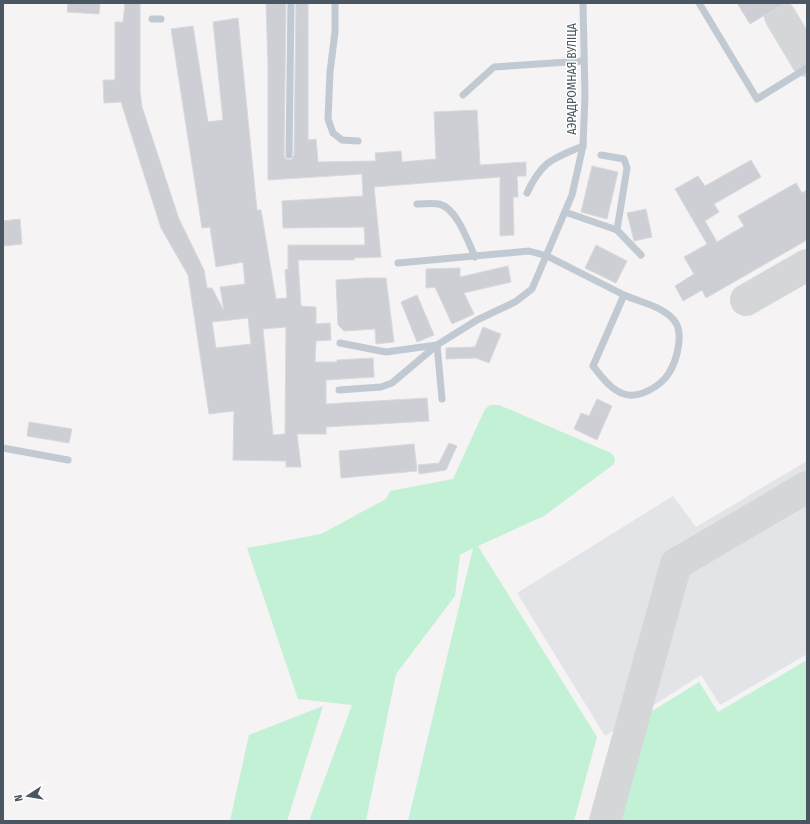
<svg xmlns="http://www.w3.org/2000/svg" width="810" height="824" viewBox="0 0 810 824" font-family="'Fira Sans Condensed',sans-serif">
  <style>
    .airport { fill: #e2e4e7 }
    .green { fill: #c3f1d5 }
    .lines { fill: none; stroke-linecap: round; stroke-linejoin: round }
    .taxiway { stroke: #d5d6d8; stroke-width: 32 }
    .building { fill: #cdcfd5; stroke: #d7d9de; fill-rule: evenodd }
    .lane { stroke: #c1cad2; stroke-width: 7 }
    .labels { text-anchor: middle; stroke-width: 3; stroke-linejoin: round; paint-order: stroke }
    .street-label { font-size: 12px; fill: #4a5661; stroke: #fff }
  </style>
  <rect width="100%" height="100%" fill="#f5f3f3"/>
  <path class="airport" d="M 807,461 L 807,654 L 720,705 L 701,675 L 605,736 L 517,593 L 673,496 L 696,527 Z"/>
  <g class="green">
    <path d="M 490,405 L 499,405 L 611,453 L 615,458 L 614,464 L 544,516 L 478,546 L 597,737 L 574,821 L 408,821 L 473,548 L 460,555 L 455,596 L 396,674 L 366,821 L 309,821 L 352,705 L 298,699 L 247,548 L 321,534 L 386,499 L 390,491 L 453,479 L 485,409 Z"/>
    <path d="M 807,660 L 807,821 L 621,821 L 649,713 L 699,682 L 718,712 Z"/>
    <path d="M 323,706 L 287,821 L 230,821 L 249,735 Z"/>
  </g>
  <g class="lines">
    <g class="taxiway">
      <path d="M 780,16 L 807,61"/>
      <path d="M 746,300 L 807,265"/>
      <path d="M 605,821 L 676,564 L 807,487"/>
    </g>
  </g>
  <g class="building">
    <path d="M 68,3 L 100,3 L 99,14 L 67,12 Z"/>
    <path d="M 125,3 L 140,3 L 140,91 L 142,107 L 179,219 L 204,270 L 207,288 L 212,288 L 224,311 L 220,287 L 245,284 L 243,262 L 216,267 L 210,227 L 202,228 L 171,29 L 193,26 L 208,122 L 223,120 L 213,22 L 238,18 L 257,210 L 261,210 L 276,299 L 287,298 L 285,270 L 288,269 L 288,245 L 365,245 L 364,227 L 283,228 L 282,201 L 363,196 L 362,174 L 268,180 L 268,65 L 266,3 L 286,3 L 284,155 L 286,159 L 291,160 L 294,155 L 296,3 L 308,3 L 308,140 L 316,139 L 318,162 L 376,161 L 375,153 L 401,151 L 402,162 L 436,159 L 434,112 L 477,110 L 480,165 L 526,162 L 526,176 L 517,176 L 518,197 L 513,197 L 514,235 L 500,236 L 500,177 L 374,187 L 381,257 L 354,258 L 354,260 L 298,260 L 301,306 L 316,307 L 316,324 L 330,323 L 331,340 L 316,341 L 315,362 L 337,362 L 337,360 L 373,358 L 374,377 L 326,380 L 326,404 L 427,398 L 429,421 L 326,427 L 326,434 L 297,434 L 301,467 L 286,467 L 286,461 L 233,460 L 234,411 L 209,414 L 188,275 L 161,228 L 121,102 L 104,103 L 103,80 L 115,80 L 115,22 L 123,22 ZM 248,318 L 251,344 L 216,348 L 212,322 ZM 286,327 L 285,434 L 273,435 L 263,329 Z"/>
    <path d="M 737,3 L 785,3 L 750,24 Z"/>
    <path d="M 751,160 L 761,177 L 714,204 L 719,212 L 705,221 L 717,242 L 744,226 L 738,216 L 796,183 L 802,193 L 807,190 L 807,240 L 706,298 L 702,290 L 683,301 L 675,286 L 694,274 L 684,257 L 707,244 L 675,189 L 698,176 L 705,186 Z"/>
    <path d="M 592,166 L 618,172 L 607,219 L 581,212 Z"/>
    <path d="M 646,209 L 652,237 L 634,241 L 627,213 Z"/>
    <path d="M 20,219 L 22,244 L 3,246 L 3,221 Z"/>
    <path d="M 596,245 L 627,261 L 616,283 L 585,268 Z"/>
    <path d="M 508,266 L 511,282 L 464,293 L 474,314 L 452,324 L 435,287 L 426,288 L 426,269 L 460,268 L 460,277 Z"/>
    <path d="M 366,278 L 386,278 L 394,342 L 376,344 L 375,329 L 344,331 L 338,325 L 336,280 Z"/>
    <path d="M 417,295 L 434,335 L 417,342 L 401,302 Z"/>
    <path d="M 483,327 L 501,334 L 489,363 L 476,358 L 446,359 L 446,348 L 475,347 Z"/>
    <path d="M 597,399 L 612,406 L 597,440 L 574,429 L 581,413 L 589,416 Z"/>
    <path d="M 29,422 L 72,429 L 69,443 L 27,436 Z"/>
    <path d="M 449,443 L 457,446 L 446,470 L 419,474 L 418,465 L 439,463 Z"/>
    <path d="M 414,444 L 417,471 L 341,478 L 339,451 Z"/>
  </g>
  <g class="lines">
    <g class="lane">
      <path d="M 335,3 L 335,32 L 330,72 L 328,119 L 333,133 L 342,140 L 358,141"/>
      <path d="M 699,3 L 757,99 L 807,68"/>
      <path d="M 152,19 L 161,19"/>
      <path d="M 463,95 L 494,67 L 583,61"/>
      <path d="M 289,155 L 291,3"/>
      <path d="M 601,155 L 624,159 L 627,168 L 617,230"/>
      <path d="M 527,193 C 542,161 552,159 583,146"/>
      <path d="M 417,204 C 424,204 432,203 439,204 C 457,208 468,242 475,257"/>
      <path d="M 565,212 L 617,230 L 641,255"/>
      <path d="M 398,263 L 529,251 L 547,256 L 624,295 L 593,366 C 601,376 611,390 624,394 C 639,399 661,386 669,373 C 677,360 685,331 673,319 C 661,306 640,302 624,295"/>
      <path d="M 340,343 L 386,352 L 437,345 L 442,399"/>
      <path d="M 339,390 L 381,387 L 392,383 L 437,345 L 477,320 L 515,302 L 532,289 L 572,195 L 583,146 L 585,96 L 583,3"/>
      <path d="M 3,448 L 68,460"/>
    </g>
  </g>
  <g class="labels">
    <g class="street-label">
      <text transform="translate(572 79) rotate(-90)" y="4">АЭРАДРОМНАЯ ВУЛІЦА</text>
    </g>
  </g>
  <rect width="810" height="824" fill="none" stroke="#4a5661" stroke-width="8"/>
  <g transform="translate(28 796) rotate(258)" stroke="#ffffff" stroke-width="3" paint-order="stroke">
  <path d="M0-3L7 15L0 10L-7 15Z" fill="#4a5661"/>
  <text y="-6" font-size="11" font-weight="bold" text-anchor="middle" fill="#4a5661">N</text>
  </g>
</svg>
